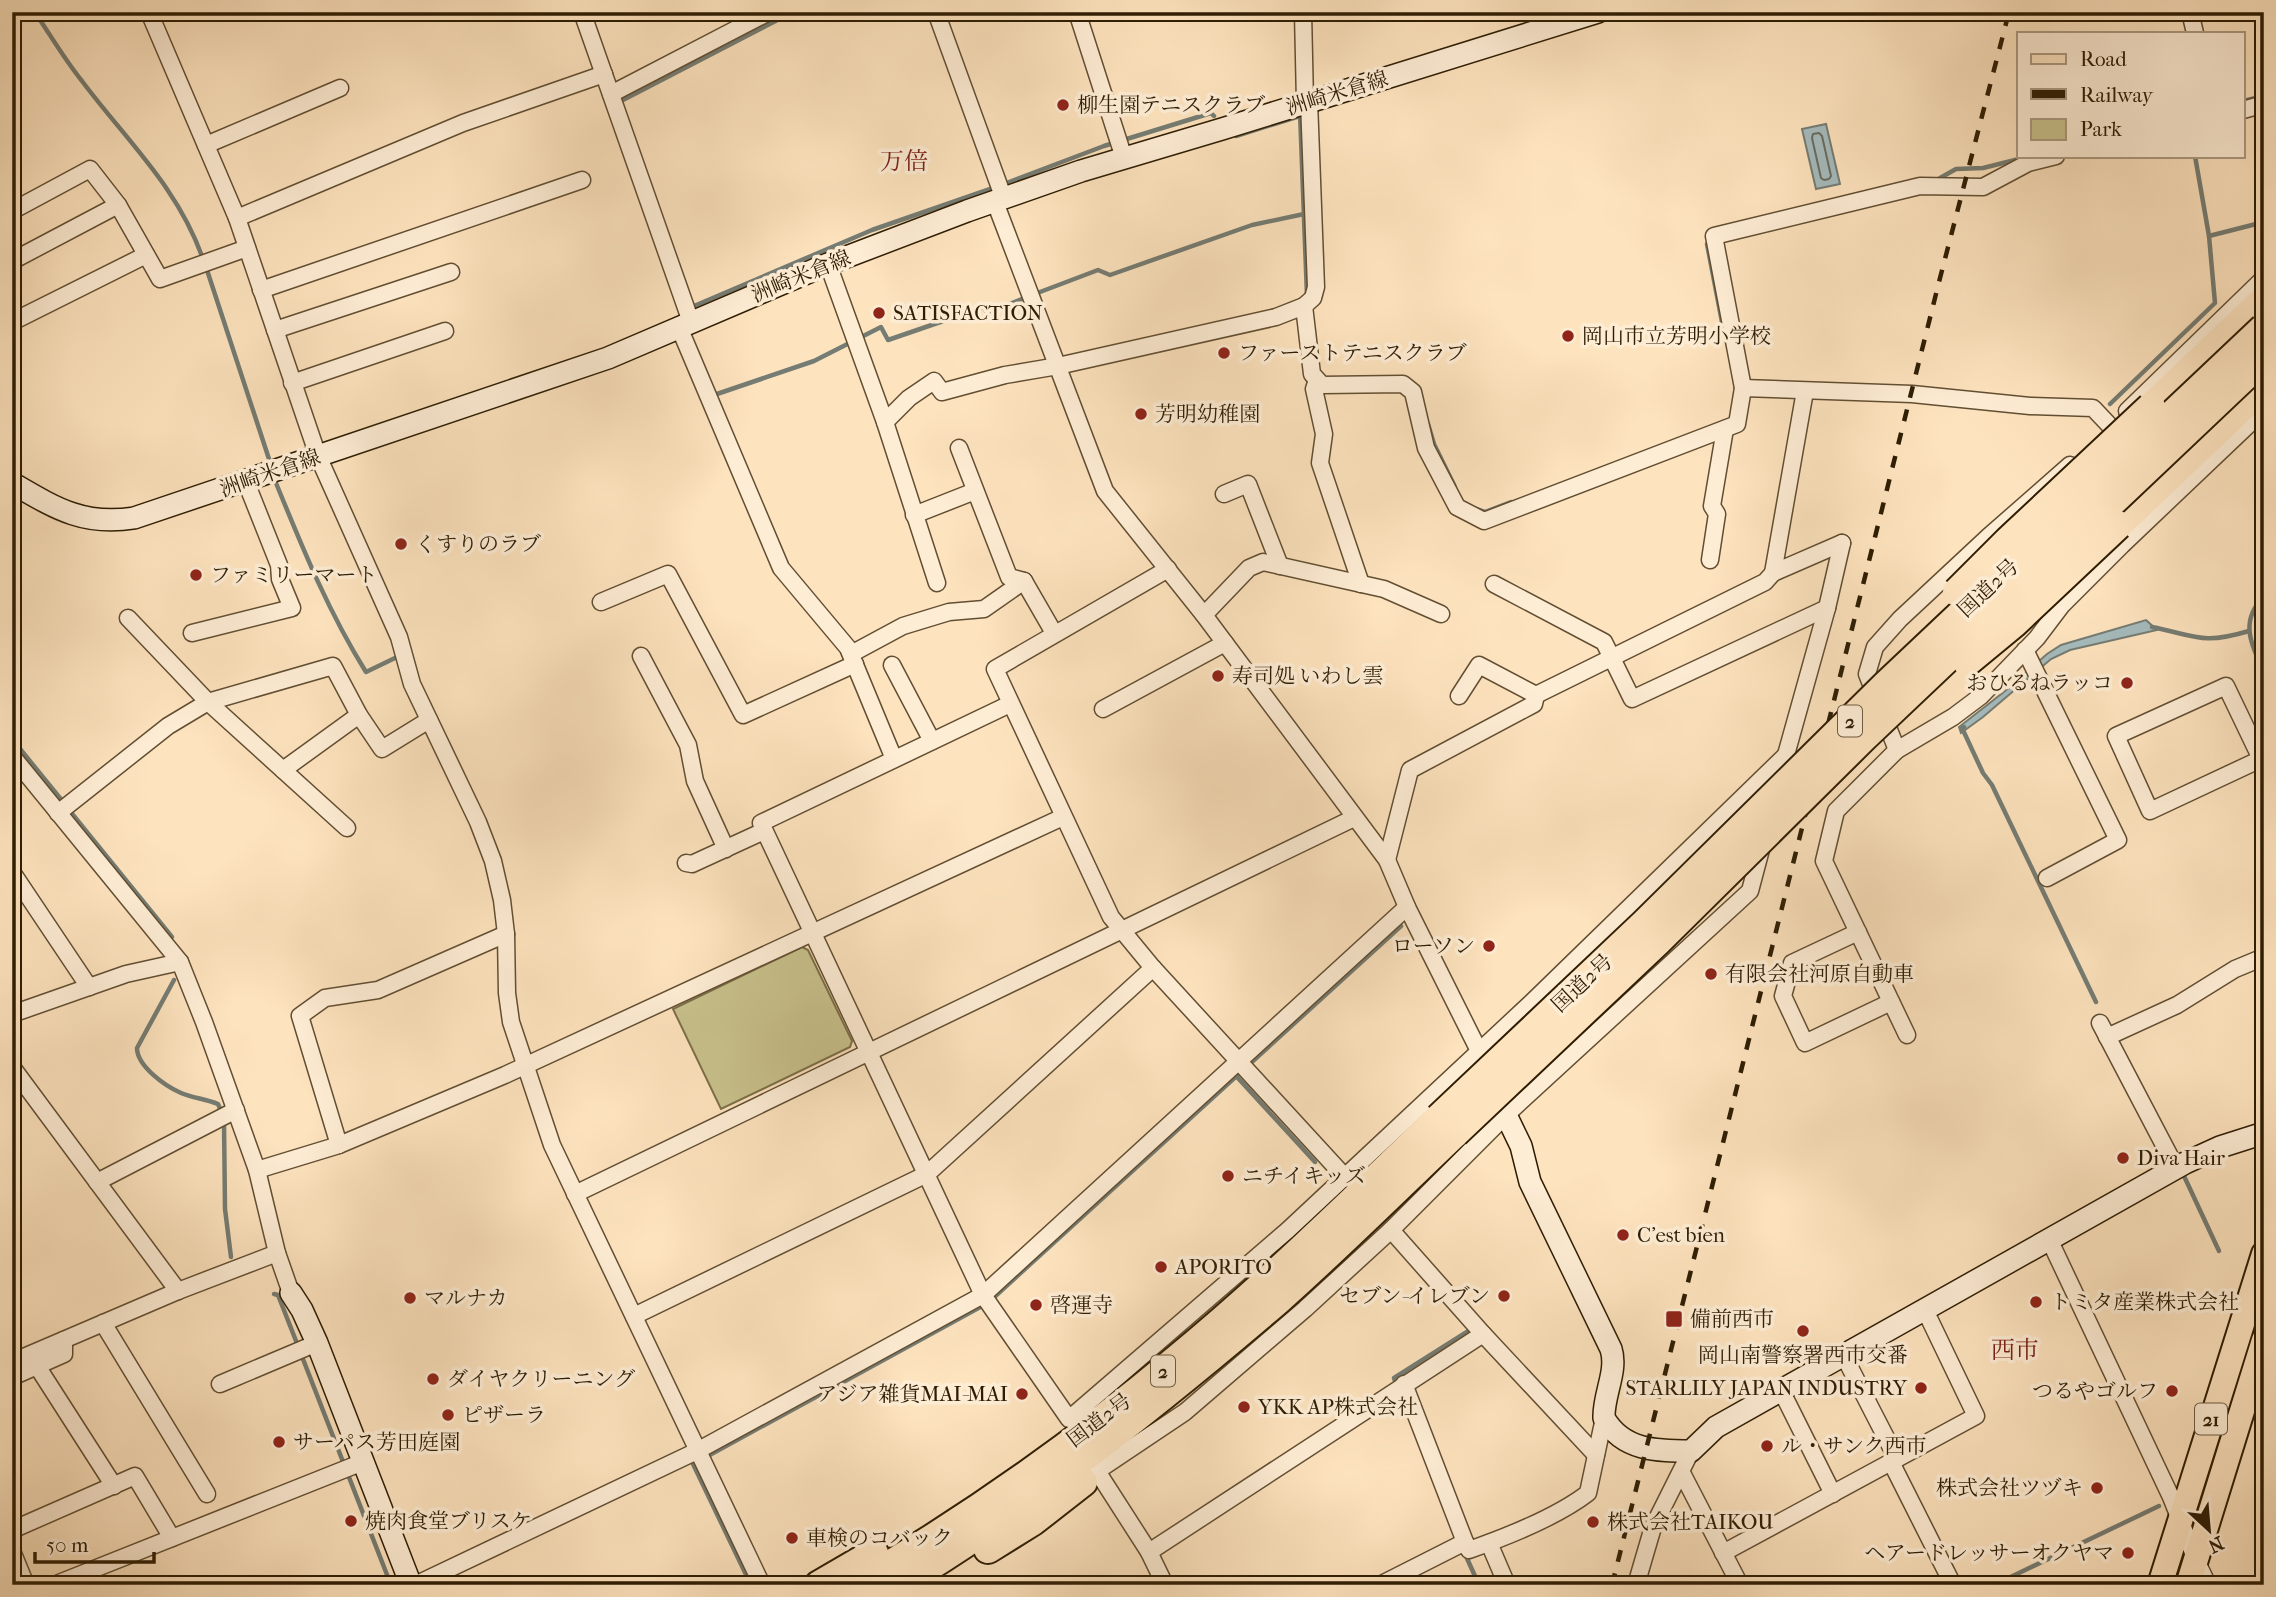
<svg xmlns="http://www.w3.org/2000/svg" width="2276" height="1597" viewBox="0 0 2276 1597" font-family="'IM FELL French Canon','Noto Serif JP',serif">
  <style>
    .green { fill: #c8c18c; stroke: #7b6f48; stroke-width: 2 }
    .water { fill: #a5bbbd; stroke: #757c73; stroke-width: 2 }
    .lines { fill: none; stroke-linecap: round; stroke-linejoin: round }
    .shore { stroke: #6a6c60; stroke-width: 2 }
    .stream { stroke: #757c73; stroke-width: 4.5 }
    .street-casing { stroke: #624e32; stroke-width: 19 }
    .secondary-casing { stroke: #2e1d03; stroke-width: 24 }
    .primary-casing { stroke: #2e1d03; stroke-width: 28 }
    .highway-casing { stroke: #2e1d03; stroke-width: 32 }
    .street { stroke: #feedd5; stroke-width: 16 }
    .secondary { stroke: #feedd5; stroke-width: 21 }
    .primary { stroke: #fde3be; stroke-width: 24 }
    .highway { stroke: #fde3be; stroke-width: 28 }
    .rail { stroke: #2e1d03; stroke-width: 4.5; stroke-dasharray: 12 12; stroke-linecap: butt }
    .highway-bridge-casing { stroke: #2e1d03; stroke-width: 32; stroke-linecap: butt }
    .highway-bridge { stroke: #fde3be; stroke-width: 28 }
    .poi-dot { fill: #8f2418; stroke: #feedd5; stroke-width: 2.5 }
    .labels { text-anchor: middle; stroke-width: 7; stroke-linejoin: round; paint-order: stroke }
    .shield { fill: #feedd5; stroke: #6c5b42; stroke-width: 2 }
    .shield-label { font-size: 19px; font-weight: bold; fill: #2e1d03 }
    .street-label { font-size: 21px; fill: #2e1d03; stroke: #feedd5 }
    .poi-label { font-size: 21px; fill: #2e1d03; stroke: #feedd5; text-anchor: start }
    .quarter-label { font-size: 24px; fill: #7a1f14; stroke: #feedd5 }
  </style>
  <rect width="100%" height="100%" fill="#fde3be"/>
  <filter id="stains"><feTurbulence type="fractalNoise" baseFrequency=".00286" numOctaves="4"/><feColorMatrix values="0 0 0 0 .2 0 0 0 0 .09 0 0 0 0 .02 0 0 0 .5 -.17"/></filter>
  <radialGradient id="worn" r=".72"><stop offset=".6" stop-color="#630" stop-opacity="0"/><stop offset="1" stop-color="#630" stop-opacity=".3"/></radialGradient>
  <path class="green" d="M 802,947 L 808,950 L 852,1041 L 850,1047 L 721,1109 L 673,1009 Z"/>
  <g class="water">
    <path d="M 1826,124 L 1840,184 L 1816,189 L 1802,129 Z"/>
    <path d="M 2146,620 L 2157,630 L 2070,650 L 2051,659 L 1983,717 L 1961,733 L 1959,727 L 2005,691 L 2047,654 L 2061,645 Z"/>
  </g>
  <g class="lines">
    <path class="shore" d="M 1819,133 L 1822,136 L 1831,176 L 1829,179 L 1824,180 L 1821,178 L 1812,138 L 1813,134 Z"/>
    <g class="stream">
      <path d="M 37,12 L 36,14 C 51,36 65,60 82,81 C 126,140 178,187 203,259"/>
      <path d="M 12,16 L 18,12"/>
      <path d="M 623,100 L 793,12"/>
      <path d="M 2243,101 L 2264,96"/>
      <path d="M 1300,113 L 1307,296"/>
      <path d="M 1234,134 L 1236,136 L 1300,116"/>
      <path d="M 2195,156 L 2209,236"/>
      <path d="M 1940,178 L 1956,169 L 1983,168 L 2023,158"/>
      <path d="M 1004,184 L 1104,146 L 1211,113 L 1214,116"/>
      <path d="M 1707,244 L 1722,322"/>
      <path d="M 206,267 L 269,459"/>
      <path d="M 1040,292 L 1098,270 L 1110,275 L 1252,225 L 1304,214"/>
      <path d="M 694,306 L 872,230 L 996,187"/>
      <path d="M 714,395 L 814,361 L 881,327 L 888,340 L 984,307 L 987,313 L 1022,299"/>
      <path d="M 2110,404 L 2215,303 L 2209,236 L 2264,222"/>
      <path d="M 1428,424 L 1434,444 L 1455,487"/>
      <path d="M 276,483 C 303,549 328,611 366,672 L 395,658"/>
      <path d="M 1476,509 L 1485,512 L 1511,502"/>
      <path d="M 2264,596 C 2239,622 2251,643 2264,672"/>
      <path d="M 2152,627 C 2196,636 2202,645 2249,631"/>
      <path d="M 1964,727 L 1962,728 L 1983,773 L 1992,785 L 2096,1002"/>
      <path d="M 12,739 L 64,803"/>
      <path d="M 69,810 L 172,937"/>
      <path d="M 174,980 L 137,1048 C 137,1066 165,1086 181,1093 C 193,1098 206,1099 218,1104 L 222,1113"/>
      <path d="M 1237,1077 L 1315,1162"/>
      <path d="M 224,1122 L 225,1209 L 231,1257"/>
      <path d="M 2184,1176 L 2219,1251"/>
      <path d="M 274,1294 L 278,1295 L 298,1346"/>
      <path d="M 991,1300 L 1401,926"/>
      <path d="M 301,1354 L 391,1585"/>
      <path d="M 1396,1384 L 1394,1378 L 1470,1330 L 1469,1328"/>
      <path d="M 706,1457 L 984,1305"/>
      <path d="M 698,1462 L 693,1464 L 751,1585"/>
      <path d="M 1465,1554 L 1479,1585"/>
      <path d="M 1994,1585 L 2159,1506"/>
    </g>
    <g class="street-casing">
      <g id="street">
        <path d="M 149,12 L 237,218 L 318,456 L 399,637 L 412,684 L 478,822 L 493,861 L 502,900 L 506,934 L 507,993 L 511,1022 L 552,1145 L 762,1585"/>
        <path d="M 582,12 L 691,322"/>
        <path d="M 936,12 L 1004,199"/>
        <path d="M 1077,12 L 1124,158"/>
        <path d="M 1303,12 L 1305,103"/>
        <path d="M 2190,12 L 2195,33"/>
        <path d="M 611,94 L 769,12"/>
        <path d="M 2243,110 L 2264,104"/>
        <path d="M 206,145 L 340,88"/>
        <path d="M 995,202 L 1105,491 L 1204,615 L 1387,860 L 1407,907 L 1483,1059"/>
        <path d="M 12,211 L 90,169 L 118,205 L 160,279 L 247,248"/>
        <path d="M 237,218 L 463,123 L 604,74"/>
        <path d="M 12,261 L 118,205"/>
        <path d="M 828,264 L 885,422 L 937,583"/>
        <path d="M 261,290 L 582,180"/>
        <path d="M 1304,306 L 1313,298 L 1316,287 L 1309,101"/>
        <path d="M 12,322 L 146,255"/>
        <path d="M 679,327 L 781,568 L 848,648 L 894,759"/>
        <path d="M 275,330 L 451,272"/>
        <path d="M 1317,380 L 1314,389 L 1324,434 L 1320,463 L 1361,584"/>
        <path d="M 292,383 L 445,331"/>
        <path d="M 1743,388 L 1912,394 L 2030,406 L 2093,408 L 2111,427"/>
        <path d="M 1805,391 L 1773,573 L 1842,543"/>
        <path d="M 2127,411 L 2264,278"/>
        <path d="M 885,422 L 909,398 L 934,381 L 942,392 L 1005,375 L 1058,366 L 1276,317 L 1304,306 L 1312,374 L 1322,385 L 1403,384 L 1413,392 L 1426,448 L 1457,507 L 1484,521 L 1737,424 L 1743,388 L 1714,236 L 1920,186 L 1983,187 L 2028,163 L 2056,156"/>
        <path d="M 959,448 L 1009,577 L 1024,581 L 1054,633"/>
        <path d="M 2070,465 L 1988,537 L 1900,619 L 1875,647 L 1867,674 L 1897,750 L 1953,717 L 1981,696 L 2037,638 L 2062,605 L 2122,545 L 2264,410"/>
        <path d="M 1224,494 L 1248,484 L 1280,566"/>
        <path d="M 914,515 L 975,491"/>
        <path d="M 1710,560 L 1717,514 L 1712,506 L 1725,429"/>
        <path d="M 1168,569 L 995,669 L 1111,917 L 1153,968 L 1344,1176"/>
        <path d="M 1494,584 L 1604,642 L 1632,699 L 1827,608"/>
        <path d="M 601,602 L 668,574 L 743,715 L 855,664"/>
        <path d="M 1204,615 L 1249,568 L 1263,562 L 1384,589 L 1441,614"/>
        <path d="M 128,618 L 208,702 L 347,828"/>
        <path d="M 192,633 L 292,608 L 280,579 L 279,565 L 246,482"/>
        <path d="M 2025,650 L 2118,840 L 2047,878"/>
        <path d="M 851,654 L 903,626 L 949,612 L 984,609 L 1024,581"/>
        <path d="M 641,656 L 688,745 L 695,781 L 726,849"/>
        <path d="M 892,665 L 932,741"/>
        <path d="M 1459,696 L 1479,665 L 1536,695 L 1765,582 L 1773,573"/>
        <path d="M 1010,704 L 761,823 L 983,1295 L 1069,1419 L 1288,1230 L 1532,1002 L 1786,755"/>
        <path d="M 1103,709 L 1225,643"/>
        <path d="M 1897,750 L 1836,811 L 1824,861 L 1907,1035"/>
        <path d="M 12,756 L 180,962 L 204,1022 L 257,1170 L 277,1253 L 291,1293"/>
        <path d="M 2261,759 L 2150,811 L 2116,736 L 2226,686 L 2261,759 L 2264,764"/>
        <path d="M 1784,762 L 1827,608 L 1842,543"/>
        <path d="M 283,770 L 359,715"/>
        <path d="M 58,813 L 168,726 L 208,702 L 333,666 L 359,715 L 382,749 L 429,720"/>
        <path d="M 1387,860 L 1410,770 L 1534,704 L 1536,695"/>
        <path d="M 686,863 L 692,864 L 764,831"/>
        <path d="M 12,872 L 89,987"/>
        <path d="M 1858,932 L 1792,963 L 1783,996 L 1805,1043 L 1891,1002"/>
        <path d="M 12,1014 L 126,974 L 180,962"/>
        <path d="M 2100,1023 L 2176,1168"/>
        <path d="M 2107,1037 L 2177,1005 L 2235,969 L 2264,957"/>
        <path d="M 12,1067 L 178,1291"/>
        <path d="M 339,1145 L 300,1016 L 325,998 L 378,990 L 506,934"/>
        <path d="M 257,1170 L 339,1145 L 505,1075 L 1063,817"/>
        <path d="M 97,1182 L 236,1110"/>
        <path d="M 575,1194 L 1354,818"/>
        <path d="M 1391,1230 L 1483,1334 L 1596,1455"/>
        <path d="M 2049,1239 L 2171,1497 L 2196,1560 L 2208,1585"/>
        <path d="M 634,1316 L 927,1174 L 1153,968"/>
        <path d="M 103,1323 L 207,1494"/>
        <path d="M 1844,1356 L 1897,1459"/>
        <path d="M 12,1362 L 178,1291 L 277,1253"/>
        <path d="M 37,1366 L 114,1486"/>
        <path d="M 12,1377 L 64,1354 L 64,1340"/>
        <path d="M 220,1384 L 317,1343"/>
        <path d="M 1404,1384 L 1465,1542"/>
        <path d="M 1782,1392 L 1833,1494"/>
        <path d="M 1891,1462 L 1953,1585"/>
        <path d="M 1682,1473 L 1740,1585"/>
        <path d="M 12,1530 L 135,1476 L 172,1538"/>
        <path d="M 1489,1543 L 1507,1585"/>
        <path d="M 12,1551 L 26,1585"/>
        <path d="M 1149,1552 L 1483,1334"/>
        <path d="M 1723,1553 L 1976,1416 L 1925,1310"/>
        <path d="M 54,1585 L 363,1462"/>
        <path d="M 415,1585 L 697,1451 L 983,1295 L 1407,907"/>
        <path d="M 1165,1585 L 1149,1552 L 1097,1471 L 1185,1412 L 1305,1309 L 1391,1230 L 1506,1115 L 1750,891 L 1763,842"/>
        <path d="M 1380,1585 L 1465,1542 L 1469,1550 C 1506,1537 1558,1516 1588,1493 L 1604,1418"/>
        <path d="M 1636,1585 L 1653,1527 L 1691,1451"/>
      </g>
    </g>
    <g class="secondary-casing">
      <g id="secondary">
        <path d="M 12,483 C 55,508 83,526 134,518 L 608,358 L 828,264 L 967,211 L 1081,171 L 1222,129 L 1598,12"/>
        <path d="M 1506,1115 L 1521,1146 L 1530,1182 L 1611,1349 C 1618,1371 1603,1395 1604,1418 C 1623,1451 1657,1451 1691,1451 L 1716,1427 L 2185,1163 L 2220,1147 L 2264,1133"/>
        <path d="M 291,1293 L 302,1310 L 317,1343 L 411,1585"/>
      </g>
    </g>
    <g class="primary-casing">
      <g id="primary">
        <path d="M 2160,1585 L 2264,1254"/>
        <path d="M 2188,1585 L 2264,1340"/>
      </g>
    </g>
    <g class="highway-casing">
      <g id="highway">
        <path d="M 2151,407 L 2264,300"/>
        <path d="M 2118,525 L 2264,386"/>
        <path d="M 988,1549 L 1033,1521 L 1083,1482"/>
        <path d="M 819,1585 L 874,1553"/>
        <path d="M 856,1585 C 969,1519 1077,1443 1177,1359 C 1269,1283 1354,1200 1439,1118"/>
        <path d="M 898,1585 C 957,1551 1011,1512 1066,1471 C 1138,1417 1208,1360 1277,1301 C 1338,1247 1396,1189 1455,1133"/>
      </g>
    </g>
    <use href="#street" class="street"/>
    <use href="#secondary" class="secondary"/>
    <use href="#primary" class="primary"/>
    <use href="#highway" class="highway"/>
    <path class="rail" d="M 1612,1585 L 1939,282 L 2009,12"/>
    <g class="highway-bridge-casing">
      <g id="highway-bridge">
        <path d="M 1957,592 L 2008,541 L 2151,407"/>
        <path d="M 1967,662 L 2013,624 L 2118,525"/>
        <path d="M 1439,1118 L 1644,924 L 1885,686 L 2264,328"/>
        <path d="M 1455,1133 L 1658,941 L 1863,738 L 2264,358"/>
      </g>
    </g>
    <use href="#highway-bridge" class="highway-bridge"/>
  </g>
  <g class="poi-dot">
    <circle cx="1063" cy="105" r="7"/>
    <circle cx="879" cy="313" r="7"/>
    <circle cx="1568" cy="336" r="7"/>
    <circle cx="1224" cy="353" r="7"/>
    <circle cx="1141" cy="414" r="7"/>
    <circle cx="401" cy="544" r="7"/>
    <circle cx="196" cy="575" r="7"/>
    <circle cx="1218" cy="676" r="7"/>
    <circle cx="2127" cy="683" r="7"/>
    <circle cx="1489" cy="946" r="7"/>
    <circle cx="1711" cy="974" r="7"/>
    <circle cx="2123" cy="1158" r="7"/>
    <circle cx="1228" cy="1176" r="7"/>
    <circle cx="1623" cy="1235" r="7"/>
    <circle cx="1161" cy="1267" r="7"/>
    <circle cx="1504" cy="1296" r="7"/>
    <circle cx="410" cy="1298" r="7"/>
    <circle cx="2036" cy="1302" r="7"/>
    <circle cx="1036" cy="1305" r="7"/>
    <rect x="1665" y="1310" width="18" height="18" rx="3.5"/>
    <circle cx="1803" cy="1331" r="7"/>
    <circle cx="433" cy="1379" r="7"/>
    <circle cx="1921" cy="1388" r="7"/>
    <circle cx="2172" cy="1391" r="7"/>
    <circle cx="1022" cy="1394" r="7"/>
    <circle cx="1244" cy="1407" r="7"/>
    <circle cx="448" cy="1415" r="7"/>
    <circle cx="279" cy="1442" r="7"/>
    <circle cx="1767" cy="1446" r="7"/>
    <circle cx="2097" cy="1488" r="7"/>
    <circle cx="351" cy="1521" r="7"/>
    <circle cx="1593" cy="1522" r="7"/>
    <circle cx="792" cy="1538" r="7"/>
    <circle cx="2128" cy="1553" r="7"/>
  </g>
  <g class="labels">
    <g class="shield">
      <rect x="1838" y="705.5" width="24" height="31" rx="5"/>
      <rect x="1151" y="1355.5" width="24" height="31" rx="5"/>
      <rect x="2195" y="1403.5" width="32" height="31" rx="5"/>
    </g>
    <g class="shield-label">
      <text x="1850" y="728">2</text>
      <text x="1163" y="1378">2</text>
      <text x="2211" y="1426">21</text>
    </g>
    <g class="street-label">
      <text transform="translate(1337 93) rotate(-17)" y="7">洲崎米倉線</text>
      <text transform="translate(801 276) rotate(-22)" y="7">洲崎米倉線</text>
      <text transform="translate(270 473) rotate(-19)" y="7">洲崎米倉線</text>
      <text transform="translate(1988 588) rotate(-43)" y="7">国道2号</text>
      <text transform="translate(1582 983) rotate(-43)" y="7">国道2号</text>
      <text transform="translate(1099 1420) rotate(-37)" y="7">国道2号</text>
    </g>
    <g class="poi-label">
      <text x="1077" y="112">柳生園テニスクラブ</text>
      <text x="893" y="320">SATISFACTION</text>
      <text x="1582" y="343">岡山市立芳明小学校</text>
      <text x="1238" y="360">ファーストテニスクラブ</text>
      <text x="1155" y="421">芳明幼稚園</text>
      <text x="415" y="551">くすりのラブ</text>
      <text x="210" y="582">ファミリーマート</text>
      <text x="1232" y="683">寿司処 いわし雲</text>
      <text x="2113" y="690" text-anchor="end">おひるねラッコ</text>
      <text x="1475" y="953" text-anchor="end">ローソン</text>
      <text x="1725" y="981">有限会社河原自動車</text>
      <text x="2137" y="1165">Diva Hair</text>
      <text x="1242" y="1183">ニチイキッズ</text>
      <text x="1637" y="1242">C'est bien</text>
      <text x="1175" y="1274">APORITO</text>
      <text x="1490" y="1303" text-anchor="end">セブン-イレブン</text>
      <text x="424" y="1305">マルナカ</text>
      <text x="2050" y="1309">トミタ産業株式会社</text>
      <text x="1050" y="1312">啓運寺</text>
      <text x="1690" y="1326">備前西市</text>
      <text x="1803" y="1362" text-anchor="middle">岡山南警察署西市交番</text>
      <text x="447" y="1386">ダイヤクリーニング</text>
      <text x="1907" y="1395" text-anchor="end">STARLILY JAPAN INDUSTRY</text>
      <text x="2158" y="1398" text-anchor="end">つるやゴルフ</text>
      <text x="1008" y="1401" text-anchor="end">アジア雑貨MAI-MAI</text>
      <text x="1258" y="1414">YKK AP株式会社</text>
      <text x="462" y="1422">ピザーラ</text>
      <text x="293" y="1449">サーパス芳田庭園</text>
      <text x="1781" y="1453">ル・サンク西市</text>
      <text x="2083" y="1495" text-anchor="end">株式会社ツヅキ</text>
      <text x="365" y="1528">焼肉食堂ブリスケ</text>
      <text x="1607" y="1529">株式会社TAIKOU</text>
      <text x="806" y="1545">車検のコバック</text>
      <text x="2114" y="1560" text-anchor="end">ヘアードレッサーオクヤマ</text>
    </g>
    <g class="quarter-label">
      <text x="904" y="169">万倍</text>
      <text x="2015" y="1358">西市</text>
    </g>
  </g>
  <rect width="2276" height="1597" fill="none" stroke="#fde3be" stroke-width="42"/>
  <rect x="14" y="14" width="2248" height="1569" fill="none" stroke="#2e1d03" stroke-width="3.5"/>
  <rect x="21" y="21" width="2234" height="1555" fill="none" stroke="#2e1d03" stroke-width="2"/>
  <rect x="2017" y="32" width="228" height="126" fill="#feedd5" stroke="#ab9a81" stroke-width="2"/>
  <rect x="2031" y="54" width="35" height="10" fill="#fde3be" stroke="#ab9a81" stroke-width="2"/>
  <text x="2080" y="66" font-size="21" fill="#2e1d03">Road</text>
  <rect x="2031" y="89" width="35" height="10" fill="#2e1d03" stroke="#ab9a81" stroke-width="2"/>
  <text x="2080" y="102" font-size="21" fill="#2e1d03">Railway</text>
  <rect x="2031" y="119" width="35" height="21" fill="#c8c18c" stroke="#ab9a81" stroke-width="2"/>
  <text x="2080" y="136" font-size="21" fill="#2e1d03">Park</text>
  <g transform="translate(2209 1530) rotate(154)" stroke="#feedd5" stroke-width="5" paint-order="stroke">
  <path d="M0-5L12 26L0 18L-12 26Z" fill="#2e1d03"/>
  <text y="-10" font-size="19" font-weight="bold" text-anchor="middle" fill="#2e1d03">N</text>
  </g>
  <path d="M35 1552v10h119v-10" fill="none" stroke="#2e1d03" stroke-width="3.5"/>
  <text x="46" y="1552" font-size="21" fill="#2e1d03" stroke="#feedd5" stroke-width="5" paint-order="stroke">50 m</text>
  <rect width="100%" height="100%" filter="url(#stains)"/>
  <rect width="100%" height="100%" fill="url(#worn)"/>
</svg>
